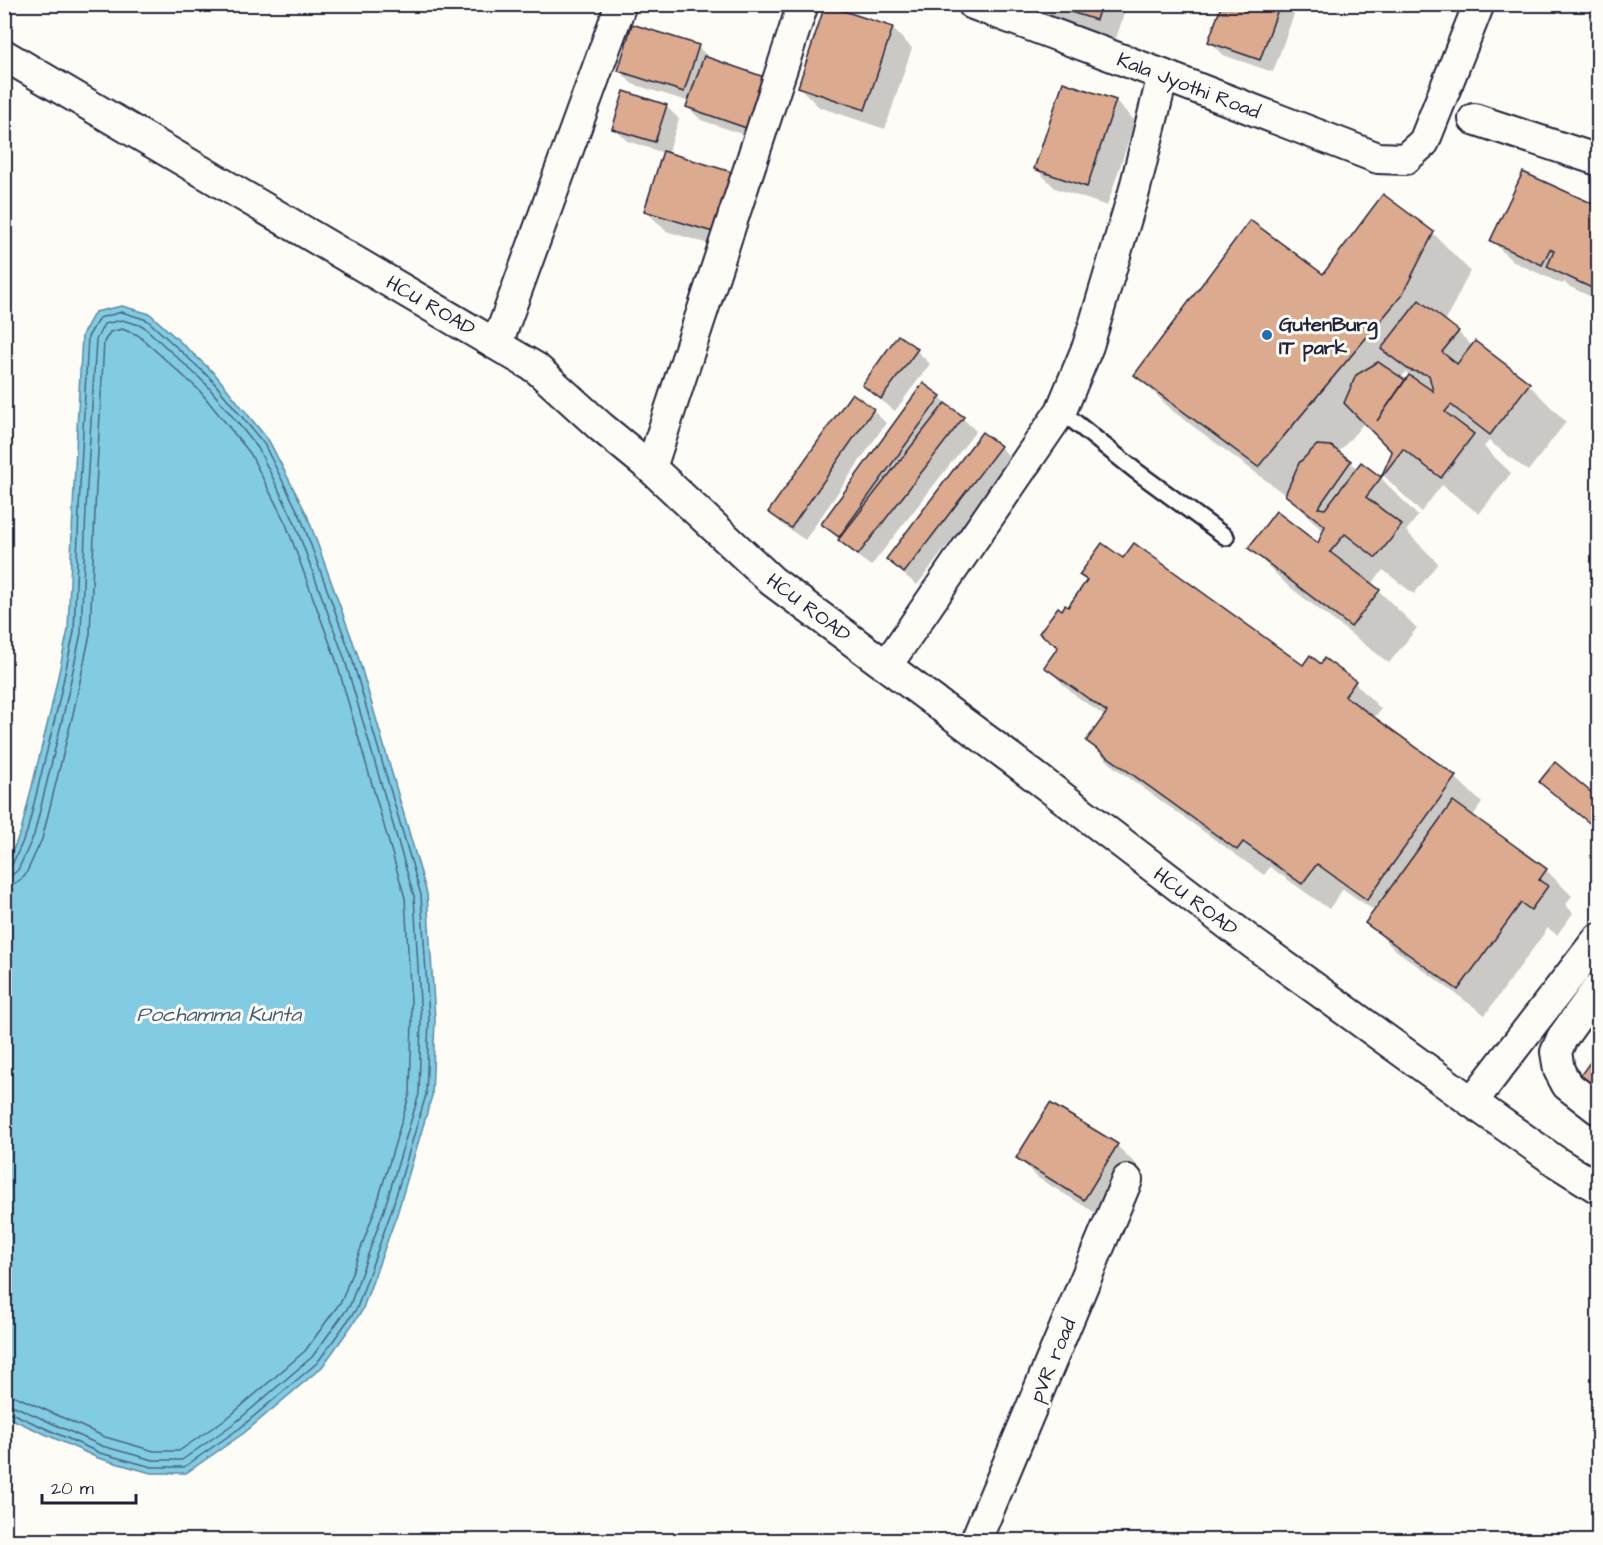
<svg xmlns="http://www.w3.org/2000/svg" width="1603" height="1545" viewBox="0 0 1603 1545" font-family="'Architects Daughter',sans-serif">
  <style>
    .water { fill: #82cce3; stroke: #5c88a0; stroke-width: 1.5 }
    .shadow { fill: #0003; fill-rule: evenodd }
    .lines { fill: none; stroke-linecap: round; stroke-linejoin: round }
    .shore { stroke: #48667e; stroke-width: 1.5 }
    .building { fill: #dcaa8e; stroke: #22223b; stroke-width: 1.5 }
    .lane-casing { stroke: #22223b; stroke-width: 20 }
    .street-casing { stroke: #22223b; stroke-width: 34 }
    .lane { stroke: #fdfcf7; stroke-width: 15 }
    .street { stroke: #fdfcf7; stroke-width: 30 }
    .poi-dot { fill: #1f6fb2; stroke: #fdfcf7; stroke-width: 2 }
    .labels { text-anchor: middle; stroke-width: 6; stroke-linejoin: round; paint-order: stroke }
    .street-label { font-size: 20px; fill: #22223b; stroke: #fdfcf7 }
    .poi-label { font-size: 20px; font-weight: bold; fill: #22223b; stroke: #fdfcf7; text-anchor: start }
    .water-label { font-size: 21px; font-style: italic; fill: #445e76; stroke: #fdfcf7 }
  </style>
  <rect width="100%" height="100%" fill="#fdfcf7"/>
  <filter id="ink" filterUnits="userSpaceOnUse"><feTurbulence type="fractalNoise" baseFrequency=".0167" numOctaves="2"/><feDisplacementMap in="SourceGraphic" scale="12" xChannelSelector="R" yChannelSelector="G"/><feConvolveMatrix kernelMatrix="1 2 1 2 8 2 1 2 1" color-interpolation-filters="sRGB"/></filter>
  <g filter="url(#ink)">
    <path class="water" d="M 122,306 L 150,314 L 215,374 L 269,441 L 307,515 L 357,653 L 427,894 L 435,1019 L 432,1096 L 397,1214 L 362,1311 L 322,1367 L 244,1433 L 186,1473 L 151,1473 L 98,1458 L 5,1416 L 5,868 L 21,831 L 51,709 L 68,630 L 74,486 L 82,335 L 95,312 Z"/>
    <g class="shadow">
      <path d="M 769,4 L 801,4 L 798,14 Z"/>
      <path d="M 1009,4 L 1127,4 L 1116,39 L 1055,20 L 1044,8 L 1041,15 Z"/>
      <path d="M 1223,4 L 1295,4 L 1297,6 L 1273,72 L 1223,55 L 1210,42 Z"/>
      <path d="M 892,28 L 912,48 L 885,129 L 819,107 L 799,87 Z"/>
      <path d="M 698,47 L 712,60 L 765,142 L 701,120 L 688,107 L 690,102 L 632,84 L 619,70 Z"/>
      <path d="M 1116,101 L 1135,121 L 1107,206 L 1055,188 L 1035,168 Z"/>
      <path d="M 666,106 L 679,119 L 668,154 L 735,252 L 666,231 L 646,211 L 664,153 L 627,141 L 614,128 Z"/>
      <path d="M 1524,174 L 1598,208 L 1598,300 L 1568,286 L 1564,282 L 1562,284 L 1512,261 L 1492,241 Z"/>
      <path d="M 1433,233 L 1470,271 L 1445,322 L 1458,332 L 1473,347 L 1529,385 L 1566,422 L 1528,471 L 1489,441 L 1484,447 L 1511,473 L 1479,514 L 1442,485 L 1421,512 L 1383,475 L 1394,451 L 1365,422 L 1338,453 L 1358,469 L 1362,464 L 1381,478 L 1418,516 L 1406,531 L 1438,563 L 1414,594 L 1383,570 L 1371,585 L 1379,591 L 1417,628 L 1389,663 L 1287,585 L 1250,548 L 1319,545 L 1324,532 L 1291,499 L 1174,412 L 1136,375 L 1323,276 ZM 1406,372 L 1410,376 L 1406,383 L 1400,379 Z"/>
      <path d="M 917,351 L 930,364 L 895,411 L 877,397 L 864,384 Z"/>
      <path d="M 923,385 L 940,397 L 976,431 L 871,566 L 853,553 L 823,524 Z"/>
      <path d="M 852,396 L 873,410 L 886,423 L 805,540 L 783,525 L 770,512 Z"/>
      <path d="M 1000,447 L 1013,460 L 917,585 L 901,572 L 888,559 Z"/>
      <path d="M 1123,560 L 1303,667 L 1321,666 L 1325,661 L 1355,683 L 1381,709 L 1374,718 L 1455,777 L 1482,803 L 1472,817 L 1546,870 L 1572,896 L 1566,905 L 1573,913 L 1557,935 L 1548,928 L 1485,1015 L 1393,948 L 1367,922 L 1375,911 L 1343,889 L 1329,909 L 1270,867 L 1264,875 L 1114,767 L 1088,741 L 1106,717 L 1072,693 L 1046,667 L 1058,650 L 1041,632 L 1062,612 L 1068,609 L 1088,582 L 1081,575 Z"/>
      <path d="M 1555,764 L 1598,800 L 1598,830 L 1554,794 L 1541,781 Z"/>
      <path d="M 1598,1053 L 1598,1092 L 1582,1076 Z"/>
      <path d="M 1117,1146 L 1137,1165 L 1104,1218 L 1038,1178 L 1018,1158 Z"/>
    </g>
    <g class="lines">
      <g class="shore">
        <path d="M 4,869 L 9,868 L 12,865 L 27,832 L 57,710 L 74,632 L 80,486 L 88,337 L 99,318 L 122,312 L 147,320 L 211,379 L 264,444 L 301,518 L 351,655 L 421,895 L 429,1019 L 426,1095 L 391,1212 L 357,1308 L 317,1363 L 240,1428 L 184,1467 L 152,1467 L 100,1453 L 9,1412 L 4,1411"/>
        <path d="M 4,876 L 12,875 L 18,870 L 34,835 L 64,712 L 81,633 L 87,486 L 96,340 L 104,324 L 122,320 L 143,326 L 206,384 L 258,448 L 294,521 L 344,657 L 414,896 L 421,1020 L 419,1094 L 384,1210 L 350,1305 L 312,1357 L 236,1422 L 182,1460 L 153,1460 L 102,1446 L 12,1405 L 4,1404"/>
        <path d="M 4,885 L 16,883 L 25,876 L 42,839 L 73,714 L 90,634 L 96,487 L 104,342 L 110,332 L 122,329 L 138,335 L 199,390 L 250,453 L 286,524 L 336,660 L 405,898 L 412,1020 L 410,1093 L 376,1207 L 342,1300 L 305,1351 L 231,1415 L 179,1451 L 154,1451 L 105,1437 L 15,1396 L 4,1395"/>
      </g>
    </g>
    <g class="building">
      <path d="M 1046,4 L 1101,4 L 1096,20 Z"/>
      <path d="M 1222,4 L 1280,4 L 1260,60 L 1208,42 Z"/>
      <path d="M 825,5 L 893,27 L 865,110 L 798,87 Z"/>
      <path d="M 632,24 L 699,45 L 684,92 L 618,71 Z"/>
      <path d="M 704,56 L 770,79 L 752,130 L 686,107 Z"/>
      <path d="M 1063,82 L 1116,100 L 1087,187 L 1034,169 Z"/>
      <path d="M 624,91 L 667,105 L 655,142 L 612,129 Z"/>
      <path d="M 663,151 L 735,173 L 716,233 L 644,211 Z"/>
      <path d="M 1523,172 L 1598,206 L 1598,291 L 1547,267 L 1554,251 L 1550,249 L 1542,265 L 1490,241 Z"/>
      <path d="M 1383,194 L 1434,232 L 1402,295 L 1258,467 L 1134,375 L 1250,220 L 1323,274 Z"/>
      <path d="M 1419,300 L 1459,331 L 1442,352 L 1457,364 L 1475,341 L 1530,383 L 1490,435 L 1451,405 L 1445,412 L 1474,434 L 1441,478 L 1403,449 L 1366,497 L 1402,525 L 1376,558 L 1345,534 L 1330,552 L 1380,590 L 1351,627 L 1248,548 L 1276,511 L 1318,543 L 1325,526 L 1285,495 L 1299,463 L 1317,445 L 1331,446 L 1351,461 L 1318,508 L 1325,509 L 1361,462 L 1381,477 L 1392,452 L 1344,403 L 1356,375 L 1378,362 L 1405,380 L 1377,421 L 1409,375 L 1433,391 L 1429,375 L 1409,370 L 1381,349 Z"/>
      <path d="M 898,335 L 918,349 L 881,399 L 862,385 Z"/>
      <path d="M 923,383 L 941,396 L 839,537 L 821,524 Z"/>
      <path d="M 852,393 L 874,409 L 791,528 L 768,512 Z"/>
      <path d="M 945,403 L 964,417 L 858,555 L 838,540 Z"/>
      <path d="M 982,432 L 1001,446 L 904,573 L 886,559 Z"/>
      <path d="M 1102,543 L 1123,558 L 1134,543 L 1303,665 L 1310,655 L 1321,664 L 1324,658 L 1356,681 L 1345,696 L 1456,776 L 1367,900 L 1317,864 L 1302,884 L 1243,842 L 1237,850 L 1086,741 L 1107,712 L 1044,667 L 1058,647 L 1039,633 L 1058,607 L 1062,610 L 1065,605 L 1068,607 L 1087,580 L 1079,575 Z"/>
      <path d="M 1555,762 L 1598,798 L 1598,830 L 1539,782 Z"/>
      <path d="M 1453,801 L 1547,869 L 1539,880 L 1548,886 L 1531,910 L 1521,903 L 1458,990 L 1365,923 Z"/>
      <path d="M 1598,1051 L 1598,1090 L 1580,1076 Z"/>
      <path d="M 1050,1103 L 1118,1144 L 1084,1200 L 1016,1158 Z"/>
    </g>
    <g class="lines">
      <g class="lane-casing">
        <path id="lane" d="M 1061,411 L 1136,471 L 1226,537"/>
      </g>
      <g class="street-casing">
        <g id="street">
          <path d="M 973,4 L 1163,75 L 1378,158 L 1405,159 L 1424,142 L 1479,4"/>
          <path d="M 4,55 L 536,368 L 601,427 L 651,468 L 772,581 L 1012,759 L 1254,944 L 1472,1102 L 1558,1163 L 1598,1188"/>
          <path d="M 1474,119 L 1598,160"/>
          <path d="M 497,344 L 621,4"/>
          <path d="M 651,468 L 803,4"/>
          <path d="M 887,665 L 1061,411 L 1088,346 L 1134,192 L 1163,75"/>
          <path d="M 1598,988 L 1562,1038 L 1556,1052 L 1559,1070 L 1567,1085 L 1598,1109"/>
          <path d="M 1472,1102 L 1598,939"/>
          <path d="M 976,1540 L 1127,1180"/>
        </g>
      </g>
      <use href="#lane" class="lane"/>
      <use href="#street" class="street"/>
    </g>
  </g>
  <circle class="poi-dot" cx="1267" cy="335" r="6"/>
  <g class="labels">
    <g class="street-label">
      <text transform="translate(1189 85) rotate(21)" y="7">Kala Jyothi Road</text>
      <text transform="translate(431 305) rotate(30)" y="7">HCU ROAD</text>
      <text transform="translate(809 607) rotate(37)" y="7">HCU ROAD</text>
      <text transform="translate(1196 901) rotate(37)" y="7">HCU ROAD</text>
      <text transform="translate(1052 1360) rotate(-67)" y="7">pVR road</text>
    </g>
    <g class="poi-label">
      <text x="1279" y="331">GutenBurg<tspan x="1279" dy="23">IT park</tspan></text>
    </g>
    <g class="water-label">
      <text x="219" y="1021">Pochamma Kunta</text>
    </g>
  </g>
  <rect width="1603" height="1545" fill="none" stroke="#fdfcf7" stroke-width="24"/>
  <rect x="12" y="12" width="1579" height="1521" fill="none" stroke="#22223b" stroke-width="2" filter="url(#ink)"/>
  <path d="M42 1494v9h94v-9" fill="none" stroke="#22223b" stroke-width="3"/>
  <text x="51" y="1494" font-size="18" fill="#22223b" stroke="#fdfcf7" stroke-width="4.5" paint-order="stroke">20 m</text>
</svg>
